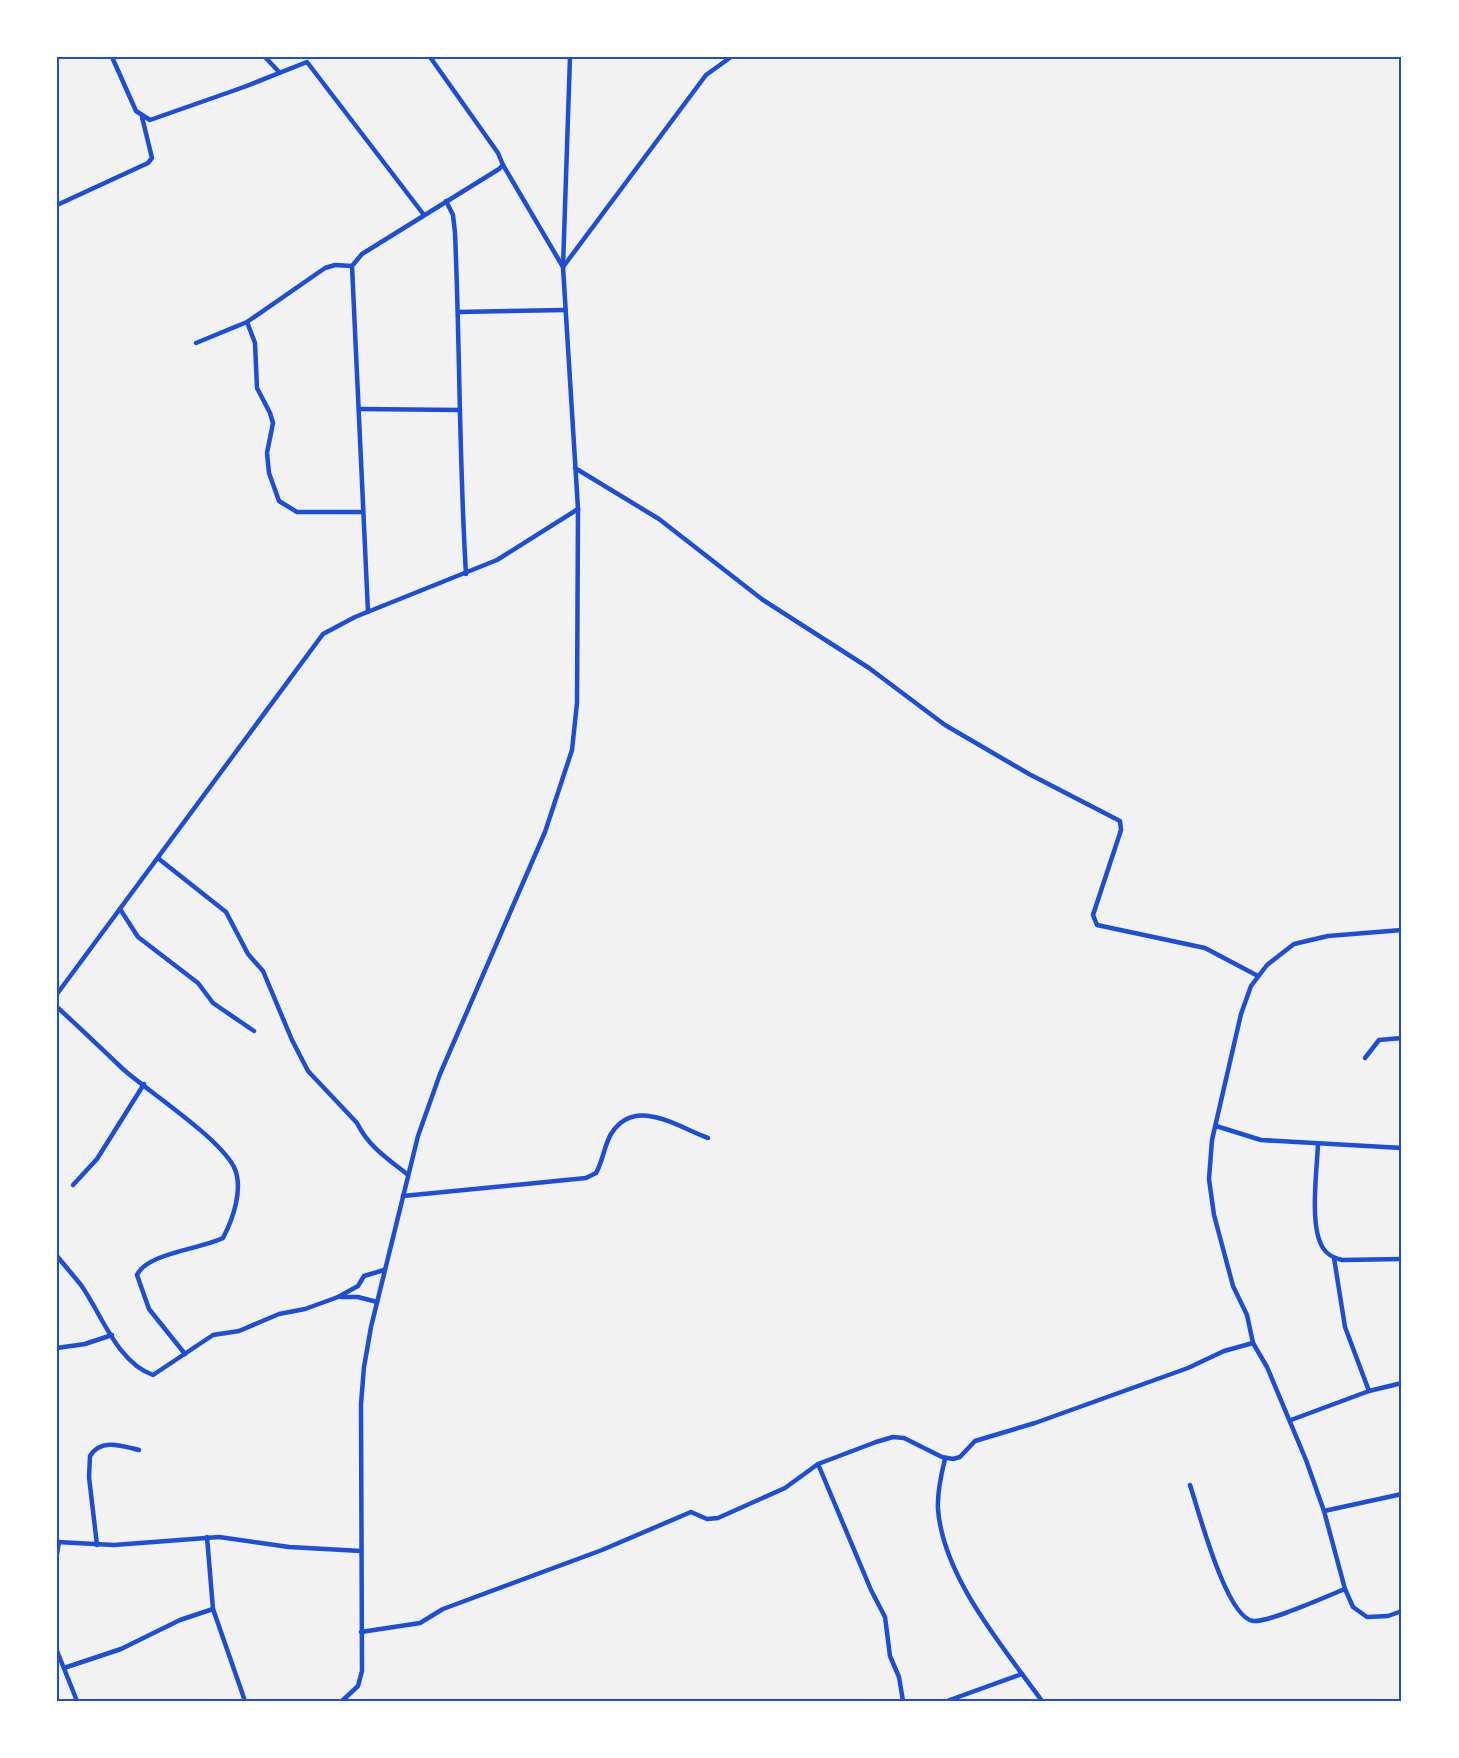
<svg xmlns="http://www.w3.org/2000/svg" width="1459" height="1758" viewBox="0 0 1459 1758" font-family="Barlow,sans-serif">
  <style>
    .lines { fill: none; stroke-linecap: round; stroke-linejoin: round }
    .minor { stroke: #1d4ed8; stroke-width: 4.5 }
    .neatline { fill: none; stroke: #1d4ed8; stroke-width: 2 }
  </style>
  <rect width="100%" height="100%" fill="#f2f2f2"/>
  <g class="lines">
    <g class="minor">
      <path d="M 112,57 L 136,111 L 150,120 L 244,87 L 307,62 L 424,215"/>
      <path d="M 265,57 L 279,72"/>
      <path d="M 503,165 L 563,267 L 706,75 L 731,57"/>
      <path d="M 446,201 L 453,215 L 455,233 C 460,347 459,460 466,574"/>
      <path d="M 57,205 L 148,163 L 152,158 L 142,117"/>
      <path d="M 458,312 L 565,310"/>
      <path d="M 247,322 L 255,343 L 257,388 L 270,413 L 273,423 L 267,453 L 269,473 L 279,501 L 297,512 L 363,512"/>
      <path d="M 196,343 L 247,322 L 325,268 L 335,265 L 352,266"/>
      <path d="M 359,409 L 460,410"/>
      <path d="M 575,468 L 659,519 L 763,600 L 869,668 L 945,725 L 1029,774 L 1120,821 L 1121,830 L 1093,915 L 1097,925 L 1205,948 L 1258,976"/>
      <path d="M 368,612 L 352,266 L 362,254 L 499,169 L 503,165 L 498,153 L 430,57"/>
      <path d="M 159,859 L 226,912 L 248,954 L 263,971 L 292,1040 L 308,1071 L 357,1123 C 368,1146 388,1159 407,1174"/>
      <path d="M 120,909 L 138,937 L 198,983 L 213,1003 L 254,1031"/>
      <path d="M 1402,930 L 1328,936 L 1294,944 L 1267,965 L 1251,986 L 1241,1014 L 1212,1140 L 1209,1179 L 1214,1215 L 1233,1286 L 1247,1315 L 1253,1343 L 1267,1367 L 1306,1460 L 1324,1511 L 1345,1589 L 1353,1607 L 1367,1617 L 1388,1616 L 1402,1611"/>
      <path d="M 57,994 L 323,634 L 355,617 L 497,560 L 578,509"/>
      <path d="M 57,1007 C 80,1028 102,1049 124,1070 C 152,1094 218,1137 234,1167 C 244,1188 233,1219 223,1238 C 201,1249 147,1253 137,1275 L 149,1309 L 185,1354"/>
      <path d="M 1365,1058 L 1379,1040 L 1402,1038"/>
      <path d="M 1216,1126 L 1261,1140 L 1402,1148"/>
      <path d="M 1318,1144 C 1317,1170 1309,1227 1323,1248 C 1327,1255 1334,1258 1342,1260 L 1402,1259"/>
      <path d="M 73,1185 L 97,1159 L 144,1084"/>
      <path d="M 403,1196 L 586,1178 L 596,1173 C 603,1161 604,1146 611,1134 C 635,1095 679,1128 708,1138"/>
      <path d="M 57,1256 C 65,1266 73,1275 81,1285 C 102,1315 117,1362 153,1375 L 213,1335 L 239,1331 L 279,1314 L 305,1309 L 338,1297 L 358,1286 L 364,1276 L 384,1270"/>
      <path d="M 1334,1258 L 1345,1327 L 1369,1391"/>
      <path d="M 341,1297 L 358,1297 L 377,1302"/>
      <path d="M 57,1348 L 85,1344 L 112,1335"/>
      <path d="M 1291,1420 L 1369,1391 L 1402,1383"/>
      <path d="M 945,1459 C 941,1475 937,1492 938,1509 C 943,1577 1003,1647 1042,1701"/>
      <path d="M 818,1464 L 871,1590 L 885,1617 L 890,1656 L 899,1677 L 903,1701"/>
      <path d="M 1190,1485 C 1199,1512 1226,1617 1253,1621 C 1268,1623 1327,1596 1345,1589"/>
      <path d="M 1324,1511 L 1402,1494"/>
      <path d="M 207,1537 L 213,1609 L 245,1701"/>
      <path d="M 57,1542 L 114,1545 L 219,1537 L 289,1547 L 361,1551"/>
      <path d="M 97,1545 L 89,1477 L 90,1456 C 101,1438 122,1446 139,1450"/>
      <path d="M 57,1554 L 59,1542"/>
      <path d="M 361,1632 L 420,1623 L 443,1609 L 602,1550 L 691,1512 L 707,1519 L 718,1518 L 785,1488 L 818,1464 L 876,1442 L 893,1437 L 904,1438 L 942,1457 L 953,1459 L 960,1457 L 975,1441 L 1035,1423 L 1188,1368 L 1224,1351 L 1253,1343"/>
      <path d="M 57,1651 L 77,1701"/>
      <path d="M 64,1668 L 121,1649 L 180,1620 L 213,1609"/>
      <path d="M 342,1701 L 358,1686 L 362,1671 L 361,1404 L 364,1367 L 371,1327 L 418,1136 L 440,1074 L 545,832 L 572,750 L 577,703 L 578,509 L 563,267 L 570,57"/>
      <path d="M 947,1701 L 1022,1674"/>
    </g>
  </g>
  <rect width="1459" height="1758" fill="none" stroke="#ffffff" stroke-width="117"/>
  <rect x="58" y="58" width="1342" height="1642" class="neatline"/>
</svg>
